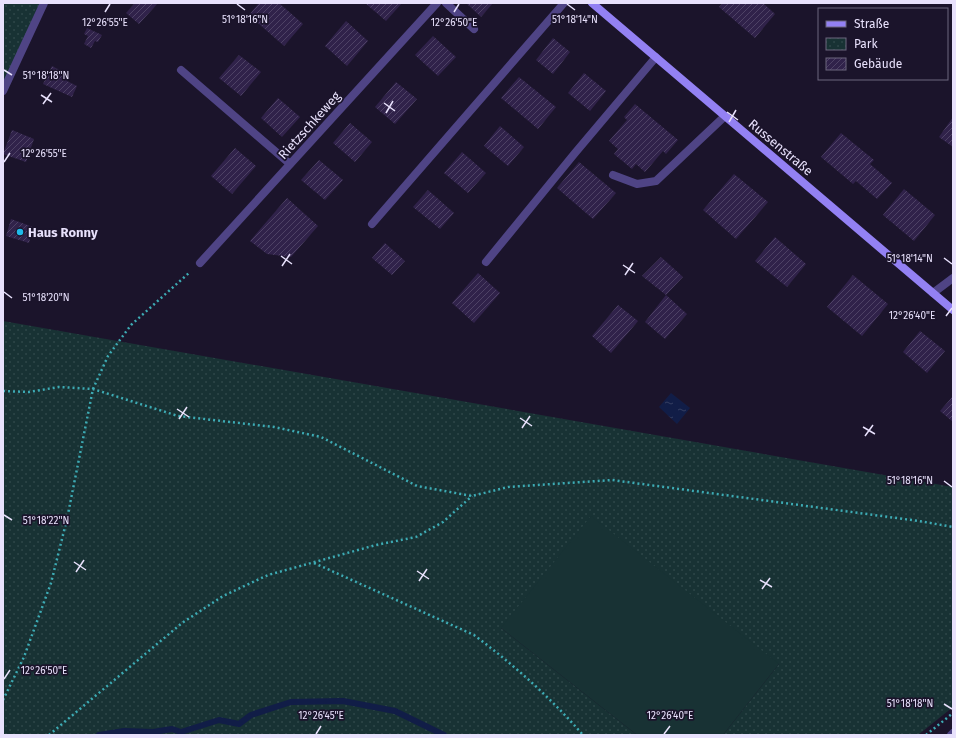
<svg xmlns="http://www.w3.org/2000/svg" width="956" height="738" viewBox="0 0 956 738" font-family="'Fira Sans',sans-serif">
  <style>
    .park { fill: url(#park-dots) }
    .garden { fill: #183234 }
    .water { fill: url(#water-ripples) }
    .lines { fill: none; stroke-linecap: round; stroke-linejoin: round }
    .stream { stroke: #111d47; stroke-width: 6 }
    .building { fill: url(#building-hatch) }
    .path { stroke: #3dabb4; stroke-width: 2.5; stroke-dasharray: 2 3; stroke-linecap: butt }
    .lane { stroke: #4f4485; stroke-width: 8 }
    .street { stroke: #4f4485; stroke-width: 8 }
    .secondary { stroke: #9381f3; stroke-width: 8 }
    .ticks { fill: none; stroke: #e8e1fc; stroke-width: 1.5 }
    .poi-dot { fill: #1fbaea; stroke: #1b142b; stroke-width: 1.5 }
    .labels { text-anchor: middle; stroke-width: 3.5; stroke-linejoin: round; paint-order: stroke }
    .street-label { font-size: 13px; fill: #e8e1fc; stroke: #1b142b }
    .poi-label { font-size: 13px; font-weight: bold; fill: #e8e1fc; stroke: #1b142b; text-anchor: start }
    .ticks-label { font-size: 10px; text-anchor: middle; fill: #e8e1fc; stroke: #1b142b; stroke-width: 3.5; stroke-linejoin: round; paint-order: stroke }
  </style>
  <defs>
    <pattern id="park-dots" width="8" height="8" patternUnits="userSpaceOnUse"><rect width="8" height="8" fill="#183234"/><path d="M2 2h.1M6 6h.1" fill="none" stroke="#2e4648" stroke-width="1.8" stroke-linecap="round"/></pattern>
    <pattern id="water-ripples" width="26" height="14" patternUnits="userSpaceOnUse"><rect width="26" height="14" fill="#111d47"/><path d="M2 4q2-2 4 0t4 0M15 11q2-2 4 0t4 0" fill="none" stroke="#343e62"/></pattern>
    <pattern id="building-hatch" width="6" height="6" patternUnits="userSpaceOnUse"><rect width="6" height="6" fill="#30224a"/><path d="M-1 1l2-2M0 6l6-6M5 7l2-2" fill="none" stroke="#4e4265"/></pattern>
  </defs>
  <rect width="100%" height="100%" fill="#1b142b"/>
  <g class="park">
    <path d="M 3,3 L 44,3 L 3,92 Z"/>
    <path d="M 3,321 L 953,487 L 953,707 L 918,735 L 723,735 L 779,664 L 501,628 L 637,735 L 3,735 Z"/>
  </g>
  <path class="garden" d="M 591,516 L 779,664 L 723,735 L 637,735 L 501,628 Z"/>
  <path class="water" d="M 671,393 L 690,408 L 677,424 L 659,407 Z"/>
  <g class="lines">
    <path class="stream" d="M 99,735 L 124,731 L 153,732 L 172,729 L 181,732 L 219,720 L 239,724 L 251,715 L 291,702 L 343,701 L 395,711 L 444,735"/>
  </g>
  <g class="building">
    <path d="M 135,3 L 158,3 L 139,24 L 126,13 Z"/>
    <path d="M 259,3 L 279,3 L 303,24 L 284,46 L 249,15 Z"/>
    <path d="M 365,3 L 402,3 L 386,21 Z"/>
    <path d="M 466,3 L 493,3 L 481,17 Z"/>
    <path d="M 723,3 L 763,3 L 775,14 L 755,38 L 719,7 Z"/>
    <path d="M 346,21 L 368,41 L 347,66 L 325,46 Z"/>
    <path d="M 87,28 L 102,35 L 98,42 L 95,41 L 91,48 L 84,44 L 88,36 L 84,34 Z"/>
    <path d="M 433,36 L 456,57 L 438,76 L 415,55 Z"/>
    <path d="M 553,38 L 570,52 L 553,74 L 536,60 Z"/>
    <path d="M 239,55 L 261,72 L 241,96 L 219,78 Z"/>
    <path d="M 52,66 L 69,75 L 67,81 L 77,86 L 72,97 L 43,84 Z"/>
    <path d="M 584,73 L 606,91 L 590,111 L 568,93 Z"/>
    <path d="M 519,77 L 556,107 L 538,129 L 501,98 Z"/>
    <path d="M 396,82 L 417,99 L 395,124 L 375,107 Z"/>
    <path d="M 278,98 L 300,117 L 282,137 L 261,118 Z"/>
    <path d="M 635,104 L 678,140 L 666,154 L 663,151 L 645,172 L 636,164 L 632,169 L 614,154 L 618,149 L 609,141 L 627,120 L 624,117 Z"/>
    <path d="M 953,117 L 953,147 L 939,137 Z"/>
    <path d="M 350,123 L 372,142 L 355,162 L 333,143 Z"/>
    <path d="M 500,126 L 524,147 L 508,166 L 484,146 Z"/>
    <path d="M 12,130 L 34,139 L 26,162 L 3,154 Z"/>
    <path d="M 841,133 L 874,160 L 870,164 L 892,183 L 877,199 L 856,181 L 853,184 L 821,157 Z"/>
    <path d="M 235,148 L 256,166 L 232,194 L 211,176 Z"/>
    <path d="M 462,152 L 486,173 L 468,193 L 444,173 Z"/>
    <path d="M 319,160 L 343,180 L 325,200 L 301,180 Z"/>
    <path d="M 579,162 L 616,193 L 593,219 L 557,188 Z"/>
    <path d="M 734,174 L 768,202 L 736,239 L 703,210 Z"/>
    <path d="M 904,189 L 935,215 L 914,241 L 883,215 Z"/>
    <path d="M 428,190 L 454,213 L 440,229 L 413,207 Z"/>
    <path d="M 287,198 L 318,226 L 291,257 L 267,254 L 250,241 Z"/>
    <path d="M 11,219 L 33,227 L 29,243 L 6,236 Z"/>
    <path d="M 775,237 L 806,264 L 787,287 L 755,261 Z"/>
    <path d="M 385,243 L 405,261 L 392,275 L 372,258 Z"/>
    <path d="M 661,257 L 683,277 L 666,295 L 642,276 Z"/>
    <path d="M 478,273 L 500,293 L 474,323 L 452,303 Z"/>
    <path d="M 853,275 L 888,304 L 862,336 L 827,307 Z"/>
    <path d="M 666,295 L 687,314 L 665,339 L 645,322 Z"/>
    <path d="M 618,305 L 638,321 L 611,353 L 592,336 Z"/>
    <path d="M 920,331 L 945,351 L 927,373 L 903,352 Z"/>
    <path d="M 953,396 L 953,422 L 940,411 Z"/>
  </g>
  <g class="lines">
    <g class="path">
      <path d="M 3,391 L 29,392 L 59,387 L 93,389 L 178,416 L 274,427 L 321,437 L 417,486 L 472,496 L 508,487 L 612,480 L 919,521 L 953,527"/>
      <path d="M 314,563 L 474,635 C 514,665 551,698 583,735"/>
      <path d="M 3,700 L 24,657 L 51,583 L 67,519 L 93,389 L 108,356 L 131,325 L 190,272"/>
      <path d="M 49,735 L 182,623 L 223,596 L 268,575 L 376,545 L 416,537 L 443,522 L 472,496"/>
      <path d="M 926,735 L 953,713"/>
    </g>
    <g class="lane">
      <path d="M 446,3 L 474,29"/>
      <path d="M 181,70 L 290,164"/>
      <path d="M 3,91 L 44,3"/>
      <path d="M 613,175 L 637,184 L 656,181 L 725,116"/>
      <path d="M 372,224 L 564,3"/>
      <path d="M 486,262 L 575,153 L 656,57"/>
      <path d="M 933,293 L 953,278"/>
    </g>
    <g class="street">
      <path d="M 200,263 L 437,3"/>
      <path d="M 951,735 L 953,733"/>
    </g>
    <path class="secondary" d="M 592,3 L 953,310"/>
  </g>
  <path class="ticks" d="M 237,4 L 245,10M 567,4 L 575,10M 105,12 L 110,4M 454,12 L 459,4M 4,70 L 12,75M 41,95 L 52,102M 384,103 L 395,111M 43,104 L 51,93M 727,112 L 738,120M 386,113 L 393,101M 729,122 L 736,110M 4,162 L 10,153M 281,256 L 292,264M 944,258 L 952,264M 623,265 L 635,273M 282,266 L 290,254M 625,275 L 633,263M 4,292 L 12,298M 946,316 L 952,308M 177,409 L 189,417M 520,418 L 532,426M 179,419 L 187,407M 863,427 L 875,434M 522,428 L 530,416M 865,436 L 873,425M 944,481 L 952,487M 4,515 L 12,520M 74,562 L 86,570M 417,571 L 429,579M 76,572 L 84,560M 760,580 L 772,587M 419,581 L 427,569M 762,589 L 770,578M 4,679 L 10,670M 944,704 L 952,709M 316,734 L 321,726M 664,734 L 670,726"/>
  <circle class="poi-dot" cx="20" cy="232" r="4"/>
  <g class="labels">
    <g class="street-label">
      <text transform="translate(309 125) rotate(-48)" y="5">Rietzschkeweg</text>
      <text transform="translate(781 147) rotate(40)" y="5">Russenstraße</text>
    </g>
    <g class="poi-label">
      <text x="28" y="237">Haus Ronny</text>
    </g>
  </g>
  <g class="ticks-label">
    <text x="245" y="23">51°18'16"N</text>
    <text x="575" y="23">51°18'14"N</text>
    <text x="105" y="26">12°26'55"E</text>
    <text x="454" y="26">12°26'50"E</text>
    <text x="46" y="79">51°18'18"N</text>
    <text x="44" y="157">12°26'55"E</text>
    <text x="910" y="262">51°18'14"N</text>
    <text x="46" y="301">51°18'20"N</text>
    <text x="912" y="319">12°26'40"E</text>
    <text x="910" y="484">51°18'16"N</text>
    <text x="46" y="524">51°18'22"N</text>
    <text x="44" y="674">12°26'50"E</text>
    <text x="910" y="707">51°18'18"N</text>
    <text x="321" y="719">12°26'45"E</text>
    <text x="670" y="719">12°26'40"E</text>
  </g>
  <rect width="956" height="738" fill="none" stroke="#e8e1fc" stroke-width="8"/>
  <rect x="818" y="8" width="130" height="72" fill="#1b142b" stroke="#6d667f"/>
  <rect x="826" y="21" width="20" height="6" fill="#9381f3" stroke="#6d667f"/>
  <text x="854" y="28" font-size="12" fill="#e8e1fc">Straße</text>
  <rect x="826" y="38" width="20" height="12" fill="url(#park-dots)" stroke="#6d667f"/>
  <text x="854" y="48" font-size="12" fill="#e8e1fc">Park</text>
  <rect x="826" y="58" width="20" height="12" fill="url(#building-hatch)" stroke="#6d667f"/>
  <text x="854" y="68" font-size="12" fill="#e8e1fc">Gebäude</text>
</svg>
